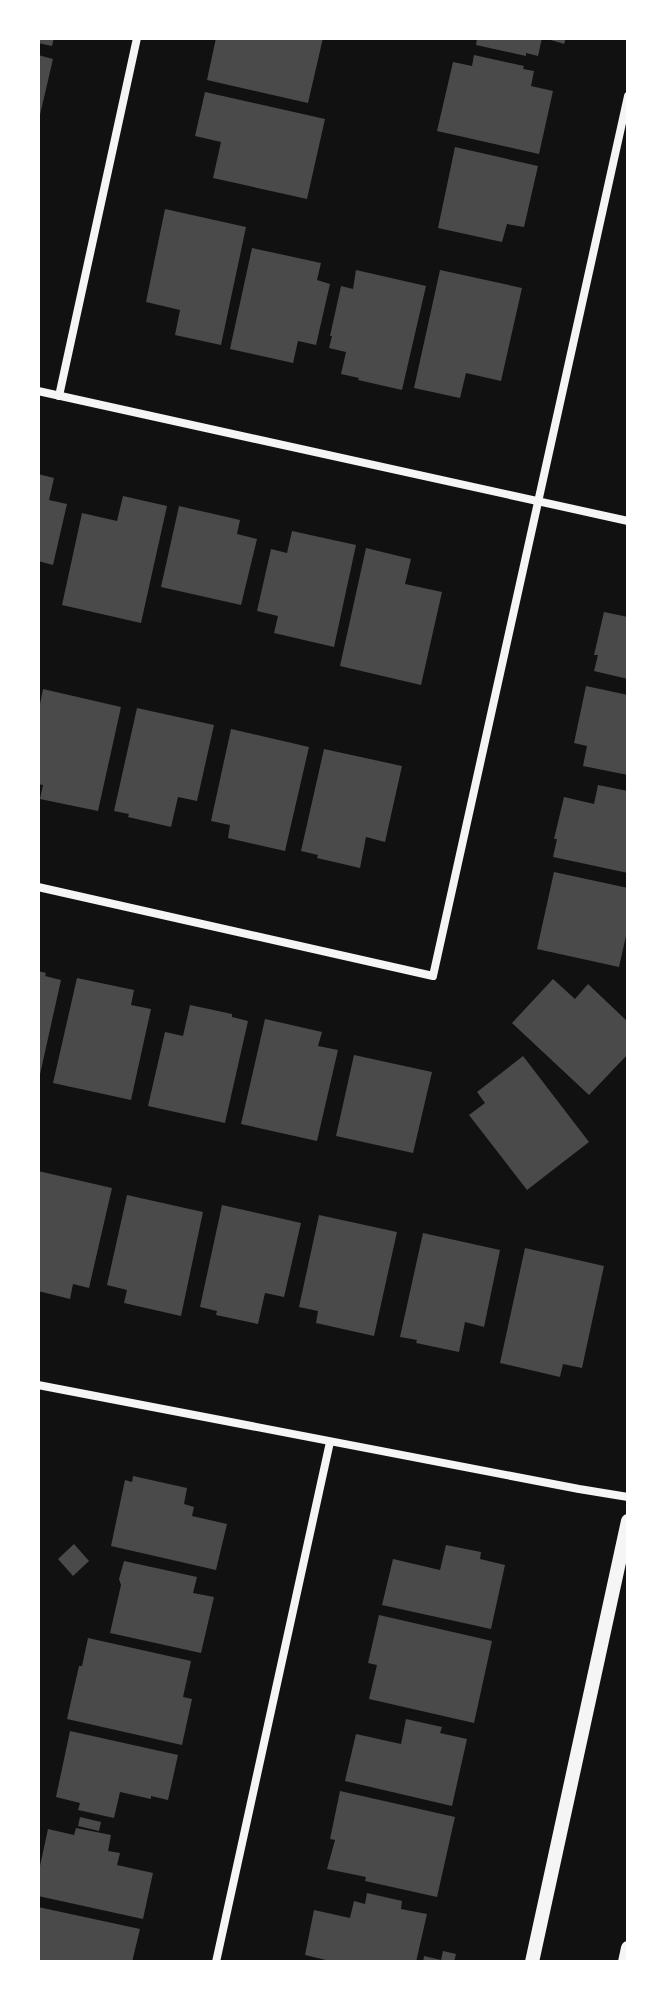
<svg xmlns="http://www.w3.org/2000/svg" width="666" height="2000" viewBox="0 0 666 2000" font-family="'Varela Round',sans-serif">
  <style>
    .building { fill: #4a4a4a }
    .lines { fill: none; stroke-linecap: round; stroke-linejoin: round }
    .minor { stroke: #f5f5f5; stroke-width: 8 }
    .tertiary { stroke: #f5f5f5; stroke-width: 14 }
  </style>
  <rect width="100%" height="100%" fill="#111"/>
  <g class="building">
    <path d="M 38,38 L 54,38 L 52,46 L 38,43 Z"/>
    <path d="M 216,38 L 323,38 L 308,103 L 207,80 Z"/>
    <path d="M 477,38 L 542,38 L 538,56 L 526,53 L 526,56 L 476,45 Z"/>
    <path d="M 544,38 L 566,38 L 564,44 Z"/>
    <path d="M 38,55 L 53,59 L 39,119 L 38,119 Z"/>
    <path d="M 474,55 L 524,66 L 523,69 L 534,71 L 531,86 L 553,91 L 539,154 L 437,131 L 453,62 L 472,66 Z"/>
    <path d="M 205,92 L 325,119 L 307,199 L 213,178 L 221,142 L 195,136 Z"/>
    <path d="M 455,147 L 538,166 L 524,227 L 507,224 L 502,242 L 438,228 Z"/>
    <path d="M 165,209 L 246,227 L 221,345 L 175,335 L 180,310 L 146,302 Z"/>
    <path d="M 252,248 L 321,263 L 317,280 L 330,284 L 316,345 L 298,341 L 293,363 L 230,349 Z"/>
    <path d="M 356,270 L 426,286 L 402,390 L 358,380 L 359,378 L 341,374 L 346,352 L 329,348 L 332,336 L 330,336 L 341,286 L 353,289 Z"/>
    <path d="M 440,270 L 522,288 L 501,381 L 466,373 L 460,398 L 414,388 Z"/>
    <path d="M 38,474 L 54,478 L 49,500 L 67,504 L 53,565 L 38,561 Z"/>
    <path d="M 123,496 L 167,506 L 141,623 L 62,605 L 82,513 L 117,521 Z"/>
    <path d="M 179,506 L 240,520 L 237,534 L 257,539 L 241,605 L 161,587 Z"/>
    <path d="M 292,531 L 356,545 L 334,647 L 274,633 L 278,616 L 257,611 L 271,549 L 287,553 Z"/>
    <path d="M 366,548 L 411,559 L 405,584 L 442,592 L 421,685 L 340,666 Z"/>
    <path d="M 604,612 L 628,617 L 628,679 L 594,671 L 598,655 L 594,655 Z"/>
    <path d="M 586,686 L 628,695 L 628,775 L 583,766 L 587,746 L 574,743 Z"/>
    <path d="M 43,689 L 121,707 L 98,811 L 40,799 L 43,785 L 38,784 L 38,714 Z"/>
    <path d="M 137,708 L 214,725 L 197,801 L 178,797 L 171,827 L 128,817 L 129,814 L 114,811 Z"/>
    <path d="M 231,729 L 309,747 L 285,851 L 228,838 L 230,825 L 211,821 Z"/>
    <path d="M 324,749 L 402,766 L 385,842 L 366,837 L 360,868 L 317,858 L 318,855 L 301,851 Z"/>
    <path d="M 598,785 L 628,791 L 628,873 L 553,857 L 557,839 L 554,839 L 564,797 L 594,804 Z"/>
    <path d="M 554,872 L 628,888 L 628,927 L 619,967 L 537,949 Z"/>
    <path d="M 38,971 L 46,973 L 45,976 L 61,980 L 39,1079 Z"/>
    <path d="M 77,978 L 134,990 L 131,1005 L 151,1009 L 131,1100 L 53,1083 Z"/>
    <path d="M 553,979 L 575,999 L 588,984 L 628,1022 L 628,1054 L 589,1095 L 512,1023 Z"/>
    <path d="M 190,1005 L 232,1014 L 232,1017 L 248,1021 L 225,1123 L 148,1106 L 165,1032 L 183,1036 Z"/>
    <path d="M 265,1019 L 322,1032 L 318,1046 L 338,1050 L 317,1141 L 241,1124 Z"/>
    <path d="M 354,1055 L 432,1072 L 413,1153 L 336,1136 Z"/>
    <path d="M 523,1056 L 589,1142 L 527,1190 L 469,1115 L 485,1103 L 477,1092 Z"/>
    <path d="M 38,1171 L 112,1188 L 89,1288 L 73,1284 L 70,1299 L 38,1291 Z"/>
    <path d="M 127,1195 L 203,1212 L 181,1316 L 124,1303 L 127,1290 L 107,1285 Z"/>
    <path d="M 222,1205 L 301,1223 L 284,1297 L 265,1293 L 258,1324 L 216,1315 L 217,1311 L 200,1307 Z"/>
    <path d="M 319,1215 L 397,1232 L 374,1336 L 316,1323 L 318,1311 L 299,1307 Z"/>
    <path d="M 423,1233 L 500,1250 L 484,1327 L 465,1322 L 459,1352 L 416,1343 L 417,1340 L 400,1337 Z"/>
    <path d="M 525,1248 L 604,1266 L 582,1368 L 563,1364 L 560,1377 L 500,1363 Z"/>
    <path d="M 133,1476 L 187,1488 L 184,1504 L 194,1507 L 192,1516 L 227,1524 L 216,1570 L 111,1546 L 125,1480 L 132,1482 Z"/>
    <path d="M 74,1544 L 89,1561 L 73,1576 L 58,1559 Z"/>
    <path d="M 446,1545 L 481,1552 L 480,1559 L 505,1565 L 491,1629 L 382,1605 L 393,1559 L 440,1570 Z"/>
    <path d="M 124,1561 L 197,1577 L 193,1593 L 214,1597 L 201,1653 L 110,1633 L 121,1585 L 119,1579 Z"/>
    <path d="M 379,1615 L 492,1641 L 474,1723 L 369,1699 L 377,1665 L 368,1663 Z"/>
    <path d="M 88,1638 L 191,1661 L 183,1697 L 192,1699 L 182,1745 L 67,1719 L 79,1666 L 82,1666 Z"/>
    <path d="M 406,1719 L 442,1727 L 440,1733 L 467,1739 L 452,1806 L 345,1781 L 356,1734 L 401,1744 Z"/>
    <path d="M 70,1731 L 178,1755 L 168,1800 L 151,1796 L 151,1799 L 120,1792 L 114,1818 L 78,1810 L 80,1803 L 56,1797 Z"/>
    <path d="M 340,1791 L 455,1817 L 437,1897 L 365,1881 L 366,1877 L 327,1869 L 335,1840 L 330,1839 Z"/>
    <path d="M 80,1817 L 101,1822 L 99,1831 L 78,1826 Z"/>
    <path d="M 76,1828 L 111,1835 L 108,1851 L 120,1853 L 117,1865 L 153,1873 L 143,1919 L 38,1896 L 38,1875 L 48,1829 L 74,1835 Z"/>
    <path d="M 367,1893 L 402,1901 L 401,1909 L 427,1914 L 416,1962 L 334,1962 L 305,1955 L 314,1910 L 350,1918 L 354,1901 L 365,1904 Z"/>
    <path d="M 38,1907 L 140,1929 L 132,1962 L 38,1962 Z"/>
    <path d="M 443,1951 L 456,1954 L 454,1962 L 423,1962 L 424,1956 L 441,1960 Z"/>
  </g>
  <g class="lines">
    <g class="minor">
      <path d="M 38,391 L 628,521"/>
      <path d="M 59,396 L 137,38"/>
      <path d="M 38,887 L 433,976 L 628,96"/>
      <path d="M 38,1385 L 579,1489 L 628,1497"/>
      <path d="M 216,1962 L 330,1442"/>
    </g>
    <g class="tertiary">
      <path d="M 532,1962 L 628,1521"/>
      <path d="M 625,1962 L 628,1948"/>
    </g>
  </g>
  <rect width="666" height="2000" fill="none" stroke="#ffffff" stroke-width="80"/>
</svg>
